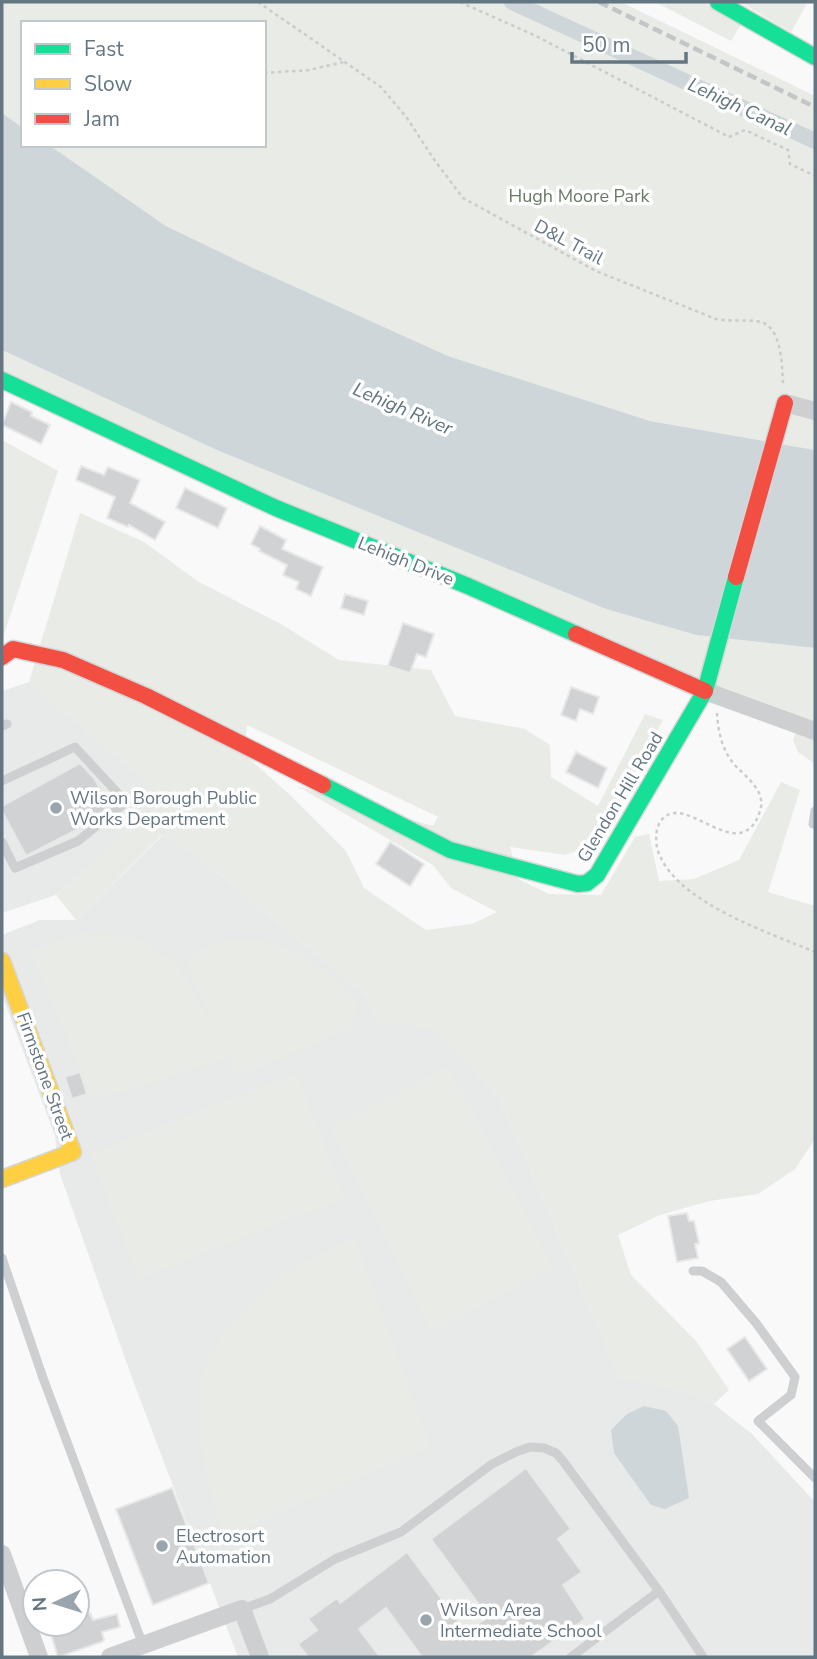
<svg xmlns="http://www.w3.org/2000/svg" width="817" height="1659" viewBox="0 0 817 1659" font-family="'Nunito Sans',sans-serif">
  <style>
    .built { fill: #e8e9e9 }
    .green { fill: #e8ebe6; fill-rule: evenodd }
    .water { fill: #ced6d9 }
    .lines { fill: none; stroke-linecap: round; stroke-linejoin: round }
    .canal { stroke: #ced6d9; stroke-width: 16 }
    .building { fill: #d0d2d3; stroke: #e8e8e8; stroke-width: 2 }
    .fast-casing { stroke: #d5d6d7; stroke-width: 19 }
    .slow-casing { stroke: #d5d6d7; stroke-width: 19 }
    .jam-casing { stroke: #d5d6d7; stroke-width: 19 }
    .path { stroke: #cbcccd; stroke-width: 2.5; stroke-dasharray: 3.5 3.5; stroke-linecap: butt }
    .lane { stroke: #cecfd0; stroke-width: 9 }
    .street { stroke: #cecfd0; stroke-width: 18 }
    .fast { stroke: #16e098; stroke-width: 16 }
    .slow { stroke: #ffcf43; stroke-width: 16 }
    .jam { stroke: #f24e42; stroke-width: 16 }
    .rail { stroke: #c3c5c6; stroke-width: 4.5; stroke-dasharray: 10 5; stroke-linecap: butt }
    .poi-dot { fill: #99a4ac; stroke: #fff; stroke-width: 2.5 }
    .labels { text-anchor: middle; stroke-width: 7; stroke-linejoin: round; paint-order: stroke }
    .park-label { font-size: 18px; fill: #687a64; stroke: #fff }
    .street-label { font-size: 18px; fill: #657683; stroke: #fff }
    .poi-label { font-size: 18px; fill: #657683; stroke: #fff; text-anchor: start }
    .water-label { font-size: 19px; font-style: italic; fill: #60757c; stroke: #fff }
  </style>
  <rect width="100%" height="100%" fill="#f9f9f9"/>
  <g class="built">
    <path d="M 29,682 L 166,798 L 56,895 L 2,913 L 2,691 Z"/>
    <path d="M 162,836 L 190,850 L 368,997 L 377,1025 L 406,1023 L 436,1029 L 499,1097 L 620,1377 L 694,1393 L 714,1404 L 752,1434 L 815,1502 L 815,1657 L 238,1657 L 132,1378 L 60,1174 L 55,1136 L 2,995 L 2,935 L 40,920 L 76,920 Z"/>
  </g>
  <g class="green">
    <path d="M 2,2 L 621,2 L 815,96 L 815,450 L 650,421 L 448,356 L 249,266 L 166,226 L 49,145 L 264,145 L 264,23 L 23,23 L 23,128 L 2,113 Z"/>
    <path d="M 655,2 L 703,2 L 742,23 L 731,41 Z"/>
    <path d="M 740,2 L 808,2 L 791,32 Z"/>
    <path d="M 2,350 L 219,451 L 606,609 L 696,635 L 815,648 L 815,764 L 798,752 L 793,740 L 799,726 L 2,380 Z"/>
    <path d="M 2,440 L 58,471 L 2,640 Z"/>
    <path d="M 80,513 L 144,542 L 199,582 L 281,624 L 339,660 L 431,670 L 455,716 L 525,729 L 550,745 L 551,777 L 598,806 L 645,714 L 663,720 L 598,844 L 565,855 L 510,847 L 518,879 L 549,894 L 601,895 L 635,837 L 649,834 L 659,881 L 694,879 L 739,860 L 781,782 L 800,790 L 768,892 L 815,906 L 815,1139 L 795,1169 L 758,1194 L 709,1201 L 660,1215 L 618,1235 L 631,1275 L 696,1341 L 729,1390 L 714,1404 L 694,1393 L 620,1377 L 499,1097 L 436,1029 L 406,1023 L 377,1026 L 368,997 L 190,850 L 161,836 L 76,920 L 56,895 L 166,798 L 29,682 ZM 247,725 L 438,817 L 433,826 L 297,786 L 433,865 L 451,888 L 497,912 L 472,924 L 426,930 L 364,888 L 346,851 L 289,794 L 244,754 Z"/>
    <path d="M 81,933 L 133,935 L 178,965 L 219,1038 L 187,966 C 190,962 193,957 197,953 C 224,932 279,939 305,957 C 324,970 343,986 359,1003 L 351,1028 L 244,1074 L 236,1073 L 222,1043 L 228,1058 L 93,1101 L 30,951 Z"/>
    <path d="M 449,1066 L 553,1267 L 432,1333 L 331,1127 Z"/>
    <path d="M 297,1073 L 345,1198 L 138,1279 L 90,1153 Z"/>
    <path d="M 355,1238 L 431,1447 L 224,1537 C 211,1494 198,1451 198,1405 C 199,1324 287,1264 355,1238 Z"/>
  </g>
  <g class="water">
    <path d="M 2,113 L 23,128 L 23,145 L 49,145 L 166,226 L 249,266 L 448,356 L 650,421 L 815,450 L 815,648 L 696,635 L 606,609 L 219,451 L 2,350 Z"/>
    <path d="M 644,1406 L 666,1411 L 678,1426 L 689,1498 L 665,1509 L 651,1505 L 614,1453 L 611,1430 L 627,1414 Z"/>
  </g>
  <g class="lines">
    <path class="canal" d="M 512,2 L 815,141"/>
  </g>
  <g class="building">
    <path d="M 11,402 L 32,412 L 31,416 L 50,425 L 41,444 L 2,425 Z"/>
    <path d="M 81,466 L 104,475 L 108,467 L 140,480 L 130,503 L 165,522 L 155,540 L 129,525 L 128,527 L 107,518 L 115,497 L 76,480 Z"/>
    <path d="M 185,488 L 227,508 L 218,528 L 176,508 Z"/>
    <path d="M 260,526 L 286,540 L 282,549 L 323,567 L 311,596 L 296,589 L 299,582 L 283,575 L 287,565 L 259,551 L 260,549 L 251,544 Z"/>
    <path d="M 345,594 L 368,601 L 364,615 L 341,608 Z"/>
    <path d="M 403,623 L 434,634 L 426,657 L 417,654 L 410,673 L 388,666 Z"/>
    <path d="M 571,687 L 599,697 L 593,714 L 580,709 L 576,721 L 561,715 Z"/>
    <path d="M 576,752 L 607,768 L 598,788 L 566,772 Z"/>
    <path d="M 80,763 L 94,778 L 110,806 L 88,824 L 26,856 L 2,811 L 2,806 Z"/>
    <path d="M 390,842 L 424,864 L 410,886 L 376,864 Z"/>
    <path d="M 80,1072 L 87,1094 L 72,1099 L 65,1077 Z"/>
    <path d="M 687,1213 L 689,1221 L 694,1221 L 699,1243 L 695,1244 L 698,1258 L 677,1262 L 668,1216 Z"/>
    <path d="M 745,1337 L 767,1369 L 749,1381 L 727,1349 Z"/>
    <path d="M 526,1468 L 571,1529 L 558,1539 L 582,1572 L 563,1585 L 585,1619 L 531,1657 L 422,1657 L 386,1608 L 359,1629 L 380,1657 L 308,1657 L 298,1644 L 317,1630 L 308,1619 L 337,1598 L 340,1603 L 407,1552 L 466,1632 L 488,1617 L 431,1539 Z"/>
    <path d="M 172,1488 L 209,1583 L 153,1605 L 116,1509 Z"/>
    <path d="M 90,1613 L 93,1620 L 117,1614 L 120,1627 L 102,1632 L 104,1640 L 102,1642 L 58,1657 L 49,1628 L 61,1624 L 77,1624 L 77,1618 Z"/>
  </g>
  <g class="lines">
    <g class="fast-casing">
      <g id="fast">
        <path d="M 718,2 L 815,57"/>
        <path d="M 2,380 L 276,508 L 468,586 L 576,634"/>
        <path d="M 323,785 L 450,850 L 578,884 L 587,883 L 597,875 L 705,691 L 736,577"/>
      </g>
    </g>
    <g class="slow-casing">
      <path id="slow" d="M 2,961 L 73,1152 L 2,1179"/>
    </g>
    <g class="jam-casing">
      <g id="jam">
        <path d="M 736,577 L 785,403"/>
        <path d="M 576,634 L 705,691"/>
        <path d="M 2,657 L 13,649 L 63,660 L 146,696 L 323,785"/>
      </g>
    </g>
    <g class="path">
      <path d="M 258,2 L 381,87 L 407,118 L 433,158 L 463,198 L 596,271 L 716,319 C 730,322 749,319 761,322 C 782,328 782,366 783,383"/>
      <path d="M 460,2 L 536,36 L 729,137 L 745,130 L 788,150 L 790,164 L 815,176"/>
      <path d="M 264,73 L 309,70 L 344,62"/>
      <path d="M 717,713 C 718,731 722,749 733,763 C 744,776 767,790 760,811 C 746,855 709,821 684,814 C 657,807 651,837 660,856 C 681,904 770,933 815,952"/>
    </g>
    <g class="lane">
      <path d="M 2,726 L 7,724"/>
      <path d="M 2,781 L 75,747 L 126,802 L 78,841 L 15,868 L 2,842"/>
      <path d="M 815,811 L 813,824 L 815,824"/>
      <path d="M 2,1258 L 43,1378 L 143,1645"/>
      <path d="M 693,1271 L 702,1271 L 721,1282 L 756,1323 L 795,1377 L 791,1395 L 758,1421 L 815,1478"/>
      <path d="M 242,1609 L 270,1599 L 335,1559 L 401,1532 L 492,1464 L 516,1452 L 530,1447 L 544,1448 L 556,1453 L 563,1461 L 659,1591 L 703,1657"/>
      <path d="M 571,1657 L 659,1591"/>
    </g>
    <g class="street">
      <path d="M 785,403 L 815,411"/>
      <path d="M 705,691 L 815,731"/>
      <path d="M 2,1554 L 39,1657"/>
      <path d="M 110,1657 L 242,1609 L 260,1657"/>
    </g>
    <use href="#fast" class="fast"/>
    <use href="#slow" class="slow"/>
    <use href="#jam" class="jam"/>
    <path class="rail" d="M 599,2 L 815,107"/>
  </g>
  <g class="poi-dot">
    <circle cx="56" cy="808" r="7"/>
    <circle cx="162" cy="1546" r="7"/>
    <circle cx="426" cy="1620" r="7"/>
  </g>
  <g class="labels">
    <g class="park-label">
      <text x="579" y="202">Hugh Moore Park</text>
    </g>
    <g class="street-label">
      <text transform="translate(569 242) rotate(28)" y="6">D&amp;L Trail</text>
      <text transform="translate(406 561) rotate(22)" y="6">Lehigh Drive</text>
      <text transform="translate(620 797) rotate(-59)" y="6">Glendon Hill Road</text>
      <text transform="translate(45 1076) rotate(70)" y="6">Firmstone Street</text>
    </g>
    <g class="poi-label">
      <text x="70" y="804">Wilson Borough Public<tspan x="70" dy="21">Works Department</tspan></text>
      <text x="176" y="1542">Electrosort<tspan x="176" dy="21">Automation</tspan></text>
      <text x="440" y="1616">Wilson Area<tspan x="440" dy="21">Intermediate School</tspan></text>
    </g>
    <g class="water-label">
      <text transform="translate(740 106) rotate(25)" y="7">Lehigh Canal</text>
      <text transform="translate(403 408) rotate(23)" y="7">Lehigh River</text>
    </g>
  </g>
  <rect width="817" height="1659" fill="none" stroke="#657683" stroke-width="7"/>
  <rect x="21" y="21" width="245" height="126" fill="#ffffff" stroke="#c1c8cd" stroke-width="2"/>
  <rect x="35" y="44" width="35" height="10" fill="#16e098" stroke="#c1c8cd" stroke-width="2"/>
  <text x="84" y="56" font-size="21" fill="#657683">Fast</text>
  <rect x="35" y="79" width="35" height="10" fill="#ffcf43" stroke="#c1c8cd" stroke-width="2"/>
  <text x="84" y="91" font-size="21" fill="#657683">Slow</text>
  <rect x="35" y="114" width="35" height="10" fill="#f24e42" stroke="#c1c8cd" stroke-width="2"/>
  <text x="84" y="126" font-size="21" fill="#657683">Jam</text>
  <g transform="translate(56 1603) rotate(266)"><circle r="33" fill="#ffffff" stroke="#c1c8cd" stroke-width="2"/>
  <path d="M0-5L12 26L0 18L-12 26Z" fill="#99a4ac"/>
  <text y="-10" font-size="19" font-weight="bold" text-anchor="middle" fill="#657683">N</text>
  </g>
  <path d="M572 52v10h114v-10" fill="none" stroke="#657683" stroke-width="3.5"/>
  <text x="582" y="52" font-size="21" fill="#657683" stroke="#ffffff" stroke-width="5" paint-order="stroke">50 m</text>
</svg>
